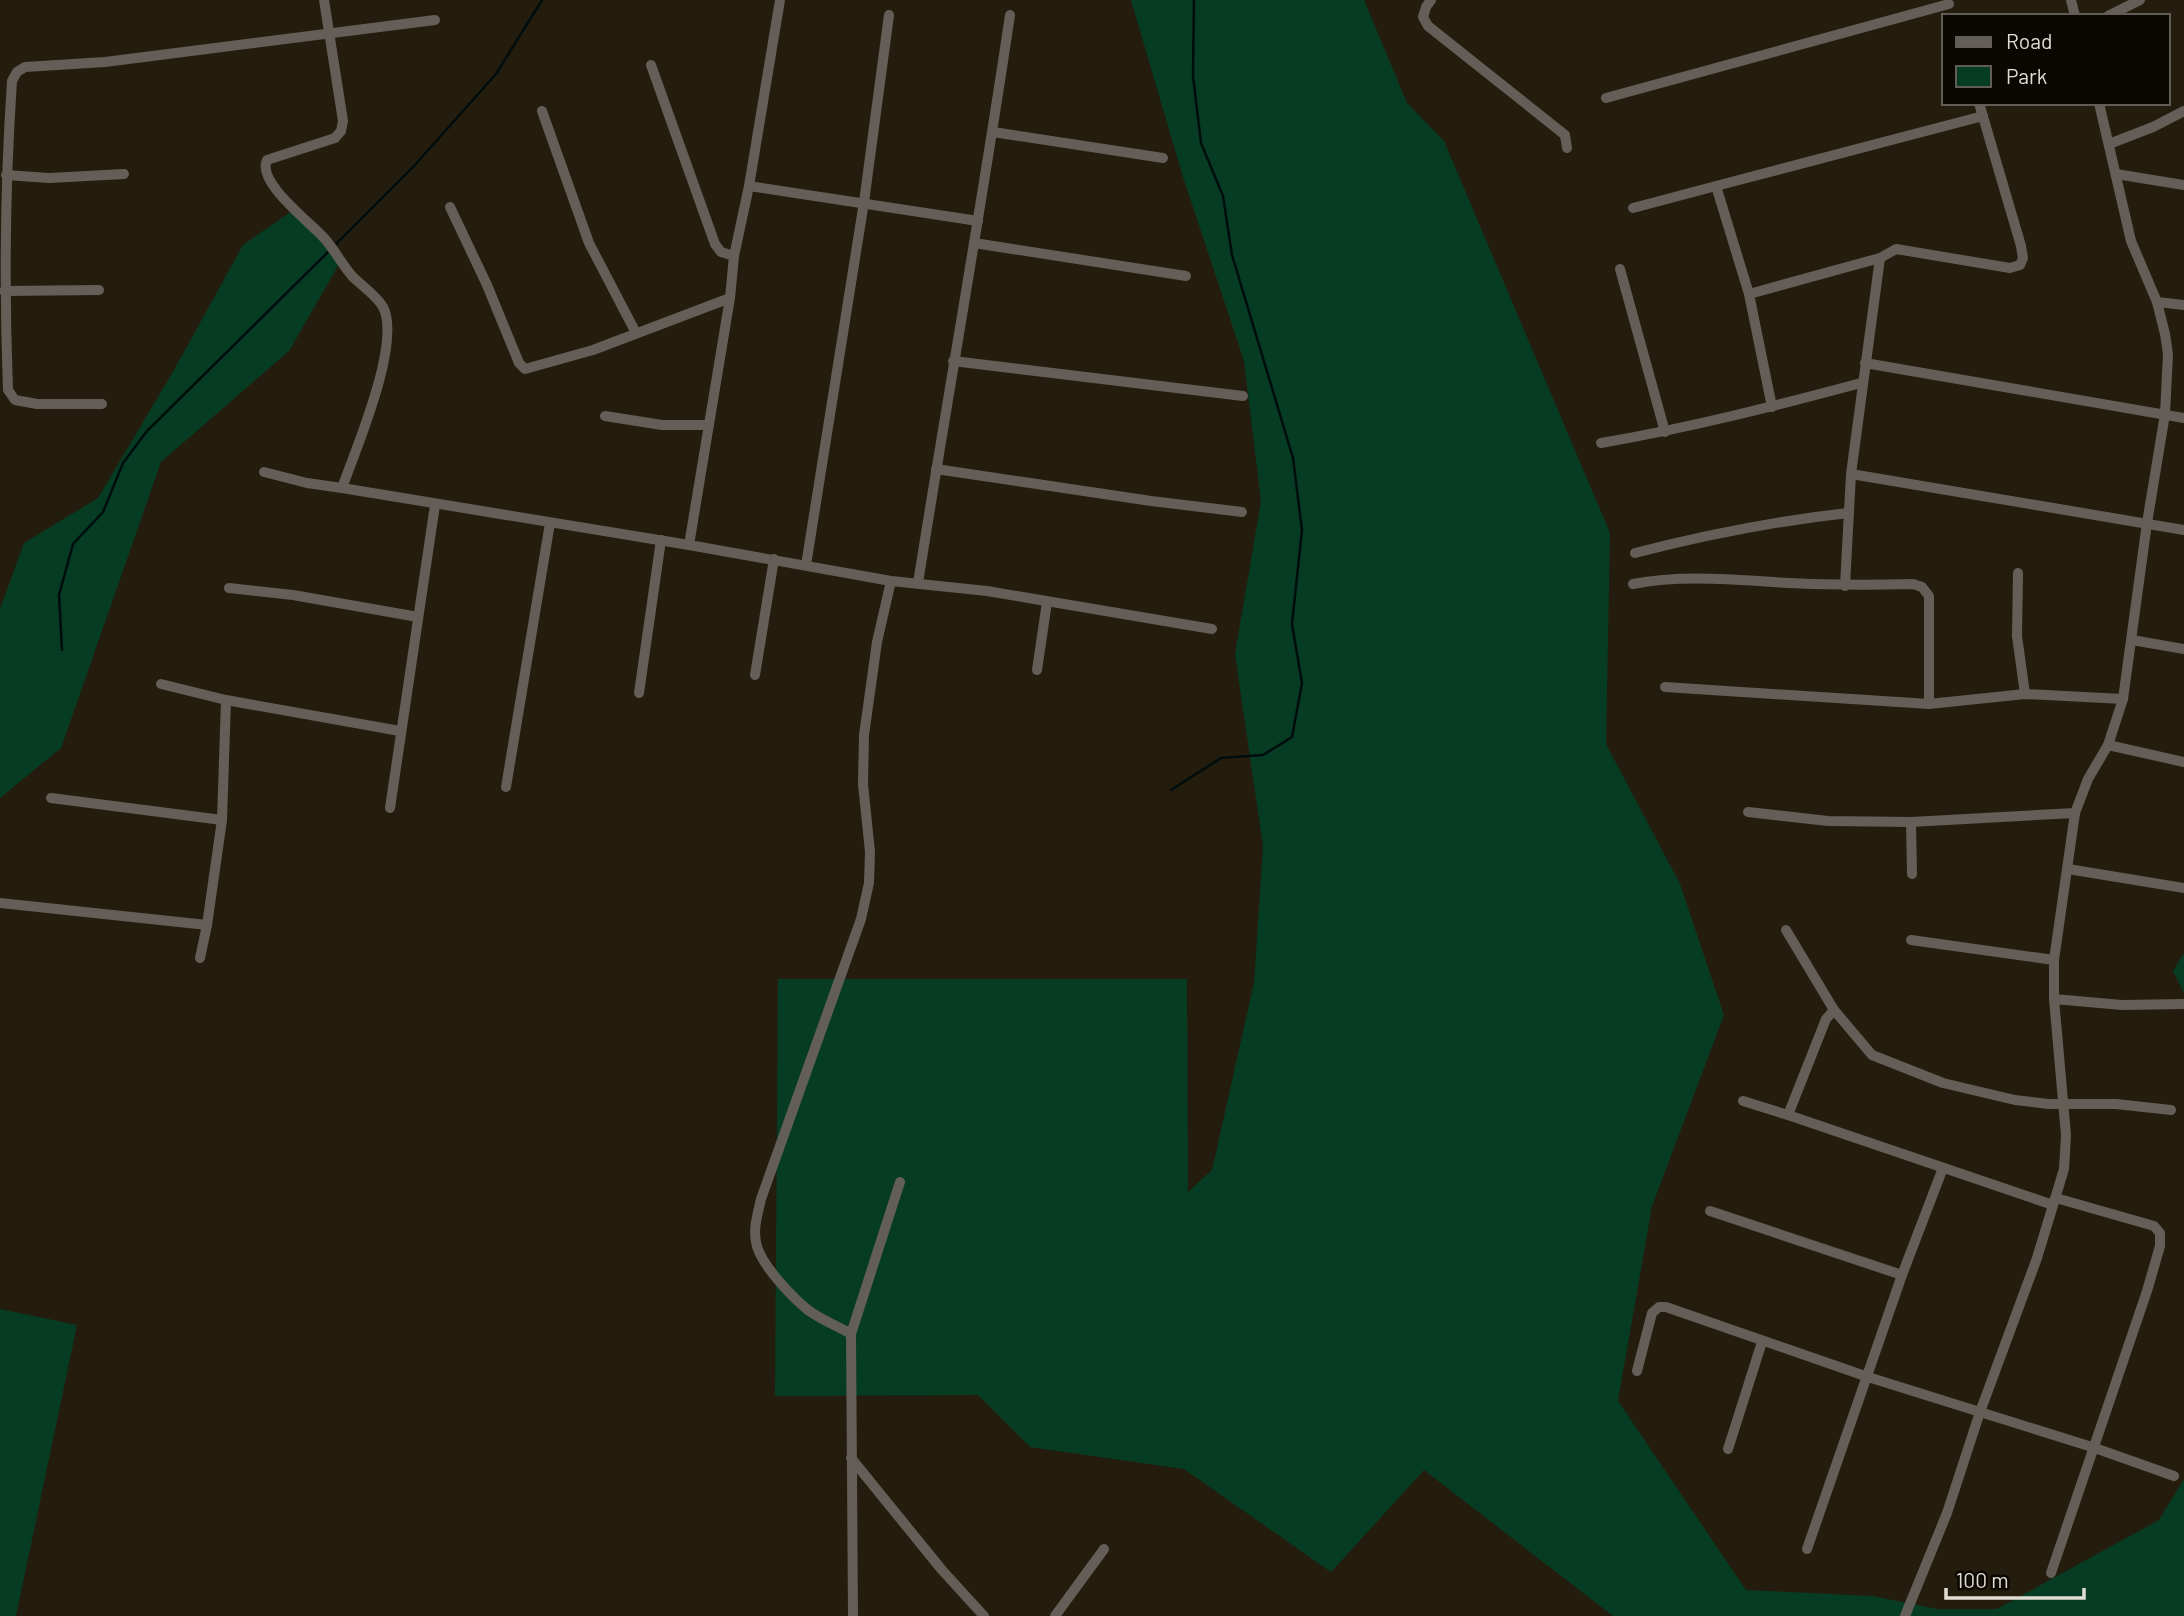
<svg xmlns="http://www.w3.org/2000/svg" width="2184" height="1616" viewBox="0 0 2184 1616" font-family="Barlow,sans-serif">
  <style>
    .green { fill: #073c24 }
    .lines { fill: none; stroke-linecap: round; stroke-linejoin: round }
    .stream { stroke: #000d0e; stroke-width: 2.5 }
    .street { stroke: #635e57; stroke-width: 10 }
  </style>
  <rect width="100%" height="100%" fill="#241d0d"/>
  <g class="green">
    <path d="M 1131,0 L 1364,0 L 1407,103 L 1444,141 L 1610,533 L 1606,744 L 1680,884 L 1724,1015 L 1652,1206 L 1618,1401 L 1746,1590 L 1872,1596 L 1937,1609 L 1997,1609 L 2159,1520 L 2184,1479 L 2184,1616 L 1613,1616 L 1424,1470 L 1331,1572 L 1184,1469 L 1030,1447 L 978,1395 L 775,1396 L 778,979 L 1187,979 L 1188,1192 L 1212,1170 L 1254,983 L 1263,846 L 1235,654 L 1261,501 L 1244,361 L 1183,177 Z"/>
    <path d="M 292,211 L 343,257 L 289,351 L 161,462 L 61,748 L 0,798 L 0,609 L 24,543 L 98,498 L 174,370 L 243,245 Z"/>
    <path d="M 2184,953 L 2184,993 L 2173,971 Z"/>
    <path d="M 0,1309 L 77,1325 L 16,1616 L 0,1616 Z"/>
  </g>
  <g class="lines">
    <g class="stream">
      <path d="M 335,245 L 414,166 L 496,74 L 542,0"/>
      <path d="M 62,650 L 59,595 L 73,544 L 103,512 L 123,463 L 147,431 L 330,250"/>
      <path d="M 1171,790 L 1221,758 L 1263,755 L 1292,737 L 1302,683 L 1292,624 L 1302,530 L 1293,458 L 1232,255 L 1223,196 L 1201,143 L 1193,76 L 1194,0"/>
    </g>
    <g class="street">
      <path d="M 324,0 L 343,121 L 341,131 L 335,138 L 267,160 C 256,182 310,222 324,238 C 335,250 342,265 353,277 C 362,286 377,296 383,307 C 402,343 355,451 342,488 L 689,545 L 891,581 L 987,591 L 1212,629"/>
      <path d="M 1431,0 L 1426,7 L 1423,17 L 1428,26 L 1565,135 L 1567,148"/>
      <path d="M 2071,0 L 2075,16"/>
      <path d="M 2108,16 L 2140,0"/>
      <path d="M 651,65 L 715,244 L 721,252 L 734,256"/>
      <path d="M 1606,98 L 1949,4"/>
      <path d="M 542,111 L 589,243 L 636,333"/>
      <path d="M 993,132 L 1163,158"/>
      <path d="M 2109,144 L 2153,127 L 2184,111"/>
      <path d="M 2116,174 L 2184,185"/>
      <path d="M 6,175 L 49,178 L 124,174"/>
      <path d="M 749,186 L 978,221"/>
      <path d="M 450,207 L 487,285 L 519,363 L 525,369 L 593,350 L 730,298"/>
      <path d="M 1633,208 L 1716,186"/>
      <path d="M 974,243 L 1186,276"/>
      <path d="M 1620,269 L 1665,432"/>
      <path d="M 4,291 L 99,290"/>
      <path d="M 1749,294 L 1880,258 L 1896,249 L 2010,268 L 2020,265 L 2023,258 L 2021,246 L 1979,103"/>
      <path d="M 2157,302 L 2184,305"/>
      <path d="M 953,361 L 1243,396"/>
      <path d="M 1865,363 L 2184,418"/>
      <path d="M 102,404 L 37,404 L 15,400 L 8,390 C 4,286 5,184 12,81 L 17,72 L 25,67 L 105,62 L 435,20"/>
      <path d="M 1772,407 L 1749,294 L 1716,186 L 1983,116"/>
      <path d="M 605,416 L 662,425 L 709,425"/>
      <path d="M 1601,443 C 1689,428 1775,406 1861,383"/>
      <path d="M 936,469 L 1151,501 L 1242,512"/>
      <path d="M 264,472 L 307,483 L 342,488"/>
      <path d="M 1851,474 L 2184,530"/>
      <path d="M 689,545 L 730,298 L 734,256 L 749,186 L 780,0"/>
      <path d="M 1635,553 C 1705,535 1775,521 1848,513"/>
      <path d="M 806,565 L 864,202 L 889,15"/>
      <path d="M 2018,573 L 2017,636 L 2025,694"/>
      <path d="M 918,583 C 948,394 982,205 1010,15"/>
      <path d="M 1633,584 C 1683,574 1738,580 1789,583 C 1830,585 1871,585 1913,584 L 1922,587 L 1929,596 L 1929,704"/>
      <path d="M 1845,586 L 1851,474 L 1880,258"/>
      <path d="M 229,588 L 293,595 L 418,617"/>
      <path d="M 2132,640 L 2184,649"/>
      <path d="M 1037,670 L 1047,602"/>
      <path d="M 755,675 L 774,559"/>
      <path d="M 161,684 L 226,700 L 400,731"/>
      <path d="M 1665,687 L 1929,704 L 2025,694 L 2123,699"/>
      <path d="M 639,693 L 661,540"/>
      <path d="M 2108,745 L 2184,762"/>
      <path d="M 506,787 L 550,523"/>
      <path d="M 51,798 L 222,820"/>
      <path d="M 390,808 L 435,505"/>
      <path d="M 1748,812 L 1828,821 L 1911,822 L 2075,813"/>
      <path d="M 1911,822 L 1912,874"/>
      <path d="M 2068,869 L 2184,888"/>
      <path d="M 0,903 L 207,925"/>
      <path d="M 1786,930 L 1834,1010 L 1872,1055 L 1943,1083 L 2015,1100 L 2048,1104 L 2116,1104 L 2171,1110"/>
      <path d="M 1911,940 L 2054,960"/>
      <path d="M 200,958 L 207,925 L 222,820 L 226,700"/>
      <path d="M 2054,999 L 2122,1005 L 2184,1004"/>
      <path d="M 1743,1101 L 1788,1115 L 2053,1205"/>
      <path d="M 1788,1115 L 1826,1019 L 1834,1010"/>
      <path d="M 1710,1211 L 1902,1275"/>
      <path d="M 851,1334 C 838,1326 821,1320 808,1310 C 792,1297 759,1263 756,1242 C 753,1227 758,1214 761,1199 L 861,919 L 869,883 L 870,852 L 863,784 L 864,735 L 877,642 L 891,581"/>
      <path d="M 1637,1371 L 1652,1313 L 1659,1307 L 1666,1307 L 1868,1377 L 2092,1447 L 2174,1476"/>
      <path d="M 1728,1449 L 1762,1342"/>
      <path d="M 851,1458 L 942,1570 L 984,1616"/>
      <path d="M 1807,1549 L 1902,1275 L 1943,1168"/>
      <path d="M 2051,1573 L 2147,1291 L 2160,1246 L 2160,1233 L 2154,1226 L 2056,1198"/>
      <path d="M 853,1616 L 851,1334 L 900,1182"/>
      <path d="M 1055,1616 L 1104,1549"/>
      <path d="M 1905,1616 L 1947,1513 L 1980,1412 L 2037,1258 L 2064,1169 L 2066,1135 L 2054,999 L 2054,960 L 2075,813 L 2088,779 L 2108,745 L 2123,699 L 2147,523 L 2165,414 L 2168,354 L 2165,334 L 2157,302 L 2131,241 L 2099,103"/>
    </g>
  </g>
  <rect x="1942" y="14" width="228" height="91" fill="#0b0803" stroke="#615d56" stroke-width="2"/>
  <rect x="1956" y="37" width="35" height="10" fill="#635e57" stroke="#615d56" stroke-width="2"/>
  <text x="2006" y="49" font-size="21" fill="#e2ddd3">Road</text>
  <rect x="1956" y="66" width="35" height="21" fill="#073c24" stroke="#615d56" stroke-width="2"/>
  <text x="2006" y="84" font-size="21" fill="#e2ddd3">Park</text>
  <path d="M1946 1588v10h138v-10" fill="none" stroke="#e2ddd3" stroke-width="3.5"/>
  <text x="1956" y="1588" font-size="21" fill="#e2ddd3" stroke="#0b0803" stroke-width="5" paint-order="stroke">100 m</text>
</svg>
